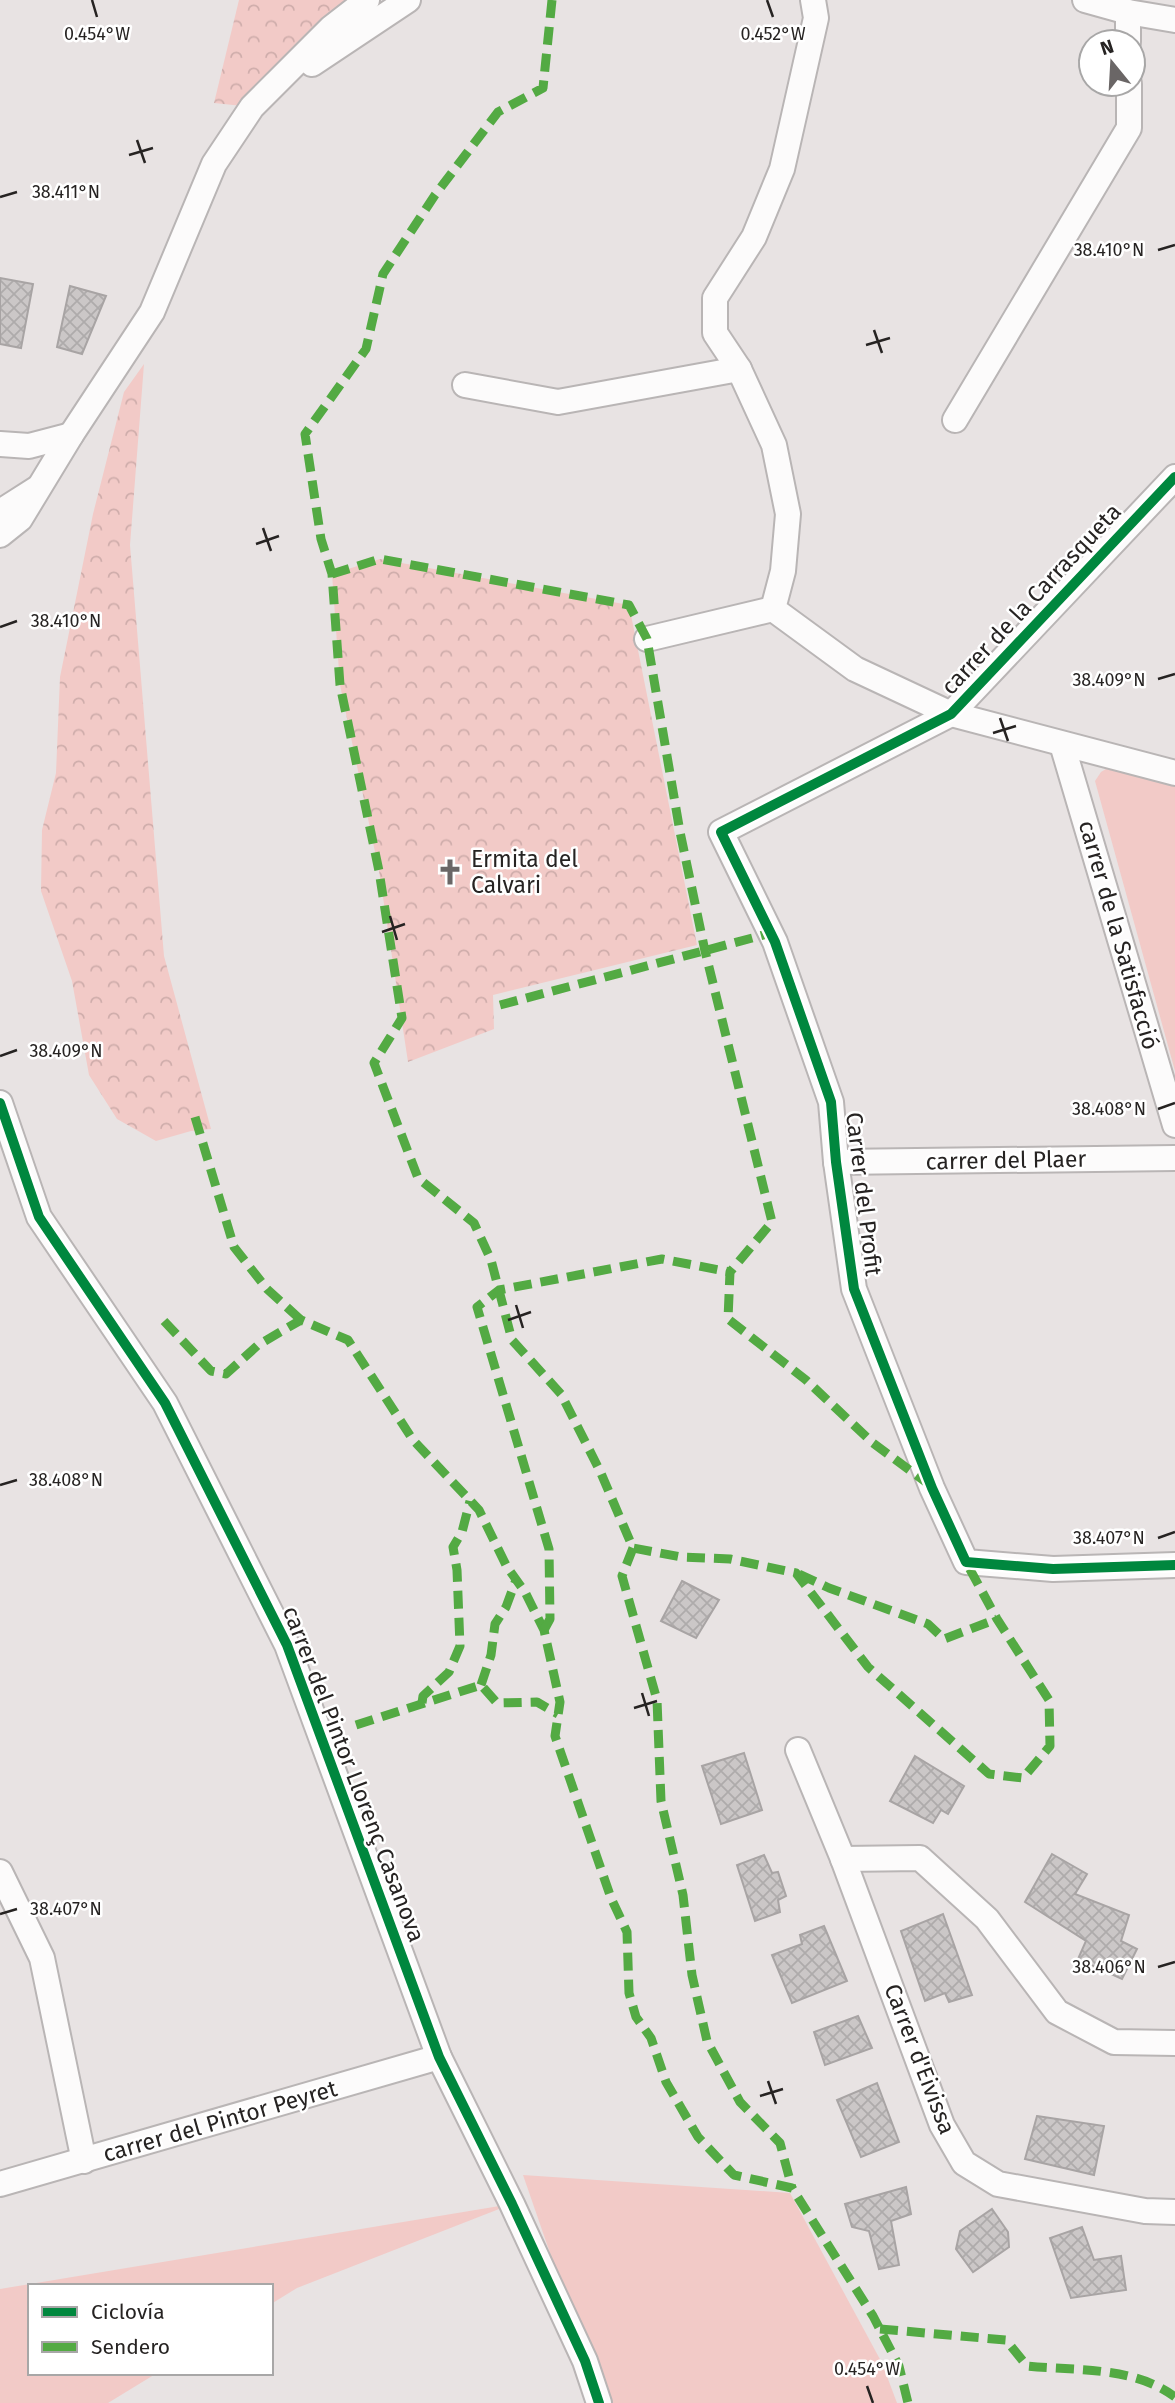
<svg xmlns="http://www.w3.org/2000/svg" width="1175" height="2403" viewBox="0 0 1175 2403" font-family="'Fira Sans',sans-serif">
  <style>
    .grass { fill: #f2cac7 }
    .park { fill: url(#park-crowns) }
    .building { fill: url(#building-cross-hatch); stroke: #a8a4a4; stroke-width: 2 }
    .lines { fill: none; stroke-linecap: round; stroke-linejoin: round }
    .street-casing { stroke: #b9b5b5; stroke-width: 28 }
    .street { stroke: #fcfbfb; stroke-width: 24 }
    .quiet { stroke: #53aa43; stroke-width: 9; stroke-dasharray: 18 9; stroke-linecap: butt }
    .cycleway-casing { stroke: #fff; stroke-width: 15 }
    .cycleway { stroke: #00873e; stroke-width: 10 }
    .ticks { fill: none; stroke: #262322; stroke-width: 2.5 }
    .labels { text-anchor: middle; stroke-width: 5; stroke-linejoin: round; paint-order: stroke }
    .street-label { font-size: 23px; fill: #262322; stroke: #fff }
    .poi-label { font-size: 23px; fill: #262322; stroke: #fff; text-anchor: start }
    .ticks-label { font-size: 18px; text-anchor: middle; fill: #262322; stroke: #fff; stroke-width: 5; stroke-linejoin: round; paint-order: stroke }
  </style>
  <defs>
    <pattern id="park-crowns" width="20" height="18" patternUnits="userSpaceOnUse" patternTransform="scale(1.75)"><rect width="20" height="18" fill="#f2cac7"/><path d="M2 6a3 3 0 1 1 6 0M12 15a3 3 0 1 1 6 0" fill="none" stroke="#cfadab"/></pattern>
    <pattern id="building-cross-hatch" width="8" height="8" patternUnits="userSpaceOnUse" patternTransform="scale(1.75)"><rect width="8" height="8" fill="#cbc7c7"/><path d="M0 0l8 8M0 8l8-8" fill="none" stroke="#aeabab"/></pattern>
  </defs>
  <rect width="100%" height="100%" fill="#e8e3e3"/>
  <g class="grass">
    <path d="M 1111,766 L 1175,785 L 1175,1071 L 1095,781 L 1101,772 Z"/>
    <path d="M 523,2175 L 790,2193 L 882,2363 L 897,2403 L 602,2403 Z"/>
    <path d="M 512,2204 L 297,2288 L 271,2304 L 271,2286 L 30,2286 L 30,2373 L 157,2373 L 108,2403 L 0,2403 L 0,2289 Z"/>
  </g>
  <g class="park">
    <path d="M 239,0 L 367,0 L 252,107 L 214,103 Z"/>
    <path d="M 144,364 L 130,545 L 164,956 L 211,1129 L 191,1131 L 156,1141 L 117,1119 L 89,1075 L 72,981 L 41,891 L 42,830 L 56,773 L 60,677 L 93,514 L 124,392 Z"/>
    <path d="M 380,559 L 629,605 L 697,945 L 493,995 L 494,1029 L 408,1062 L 379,871 L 340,685 L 332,574 Z"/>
  </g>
  <g class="building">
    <path d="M 0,278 L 33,284 L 21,348 L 0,344 Z"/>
    <path d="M 70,286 L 106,296 L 82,354 L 57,347 Z"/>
    <path d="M 682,1581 L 719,1600 L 696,1638 L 661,1621 Z"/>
    <path d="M 744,1753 L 762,1810 L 721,1824 L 702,1766 Z"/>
    <path d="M 915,1756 L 964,1786 L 948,1814 L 941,1810 L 933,1823 L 890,1801 Z"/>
    <path d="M 1052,1854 L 1087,1874 L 1075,1894 L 1129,1915 L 1121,1941 L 1137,1949 L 1122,1979 L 1078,1959 L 1086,1941 L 1025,1902 Z"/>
    <path d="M 764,1855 L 772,1873 L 778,1872 L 786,1896 L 778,1900 L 780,1912 L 755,1921 L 737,1865 Z"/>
    <path d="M 943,1914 L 972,1995 L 949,2002 L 945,1993 L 925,2001 L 901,1931 Z"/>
    <path d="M 824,1926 L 847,1981 L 792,2003 L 772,1955 L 802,1944 L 800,1935 Z"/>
    <path d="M 858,2016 L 872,2048 L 825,2065 L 814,2032 Z"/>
    <path d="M 877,2083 L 899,2142 L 861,2157 L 837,2100 Z"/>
    <path d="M 1037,2116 L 1104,2126 L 1094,2175 L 1025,2159 Z"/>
    <path d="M 906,2187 L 911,2214 L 891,2221 L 899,2265 L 879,2269 L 869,2231 L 852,2227 L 845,2204 Z"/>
    <path d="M 992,2209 L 1008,2232 L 1009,2247 L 973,2272 L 956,2249 L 960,2231 Z"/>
    <path d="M 1082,2227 L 1094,2260 L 1121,2256 L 1126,2290 L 1071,2298 L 1050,2238 Z"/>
  </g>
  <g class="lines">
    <g class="street-casing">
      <g id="street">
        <path d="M 813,0 L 816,18 L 782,169 L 754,237 L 715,298 L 715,333 L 739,369 L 774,445 L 788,514 L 783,571 L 773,609 L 855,669 L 951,714 L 1175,773"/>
        <path d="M 1085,0 L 1128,12 L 1175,20"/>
        <path d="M 1128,12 L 1128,42"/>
        <path d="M 312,64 L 408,0"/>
        <path d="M 465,385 L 558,402 L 739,369"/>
        <path d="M 955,420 L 1129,128 L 1129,84"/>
        <path d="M 0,444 L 29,446 L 71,435"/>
        <path d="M 1175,477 L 951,714 L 721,832 L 775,942 L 831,1102 L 836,1162 L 854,1289 L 932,1488 L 966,1562 L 1053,1569 L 1175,1565"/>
        <path d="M 0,512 L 36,489"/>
        <path d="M 0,535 L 20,519 L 71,435 L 152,312 L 214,164 L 252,107 L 331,28 L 367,0"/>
        <path d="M 647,639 L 773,609"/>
        <path d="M 1062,744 L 1175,1125"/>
        <path d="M 0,1103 L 39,1217 L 165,1403 L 287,1645 L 439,2057 L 512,2204 L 585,2361 L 599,2403"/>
        <path d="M 836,1162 L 1175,1158"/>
        <path d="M 798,1750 L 843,1859 L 942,2125 L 964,2163 L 998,2184 L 1145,2211 L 1175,2212"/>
        <path d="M 843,1859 L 920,1858 L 987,1919 L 1057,2012 L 1114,2042 L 1175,2043"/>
        <path d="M 0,1872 L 42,1958 L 84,2161"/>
        <path d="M 0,2184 L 439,2057"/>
      </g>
    </g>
    <use href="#street" class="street"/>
    <g class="quiet">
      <path d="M 552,0 L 543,88 L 498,112 L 435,195 L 383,274 L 366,349 L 305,434 L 321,539 L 332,574 L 340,685 L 379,871 L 402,1018 L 374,1063 L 418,1178 L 474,1223 L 491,1260 L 512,1340 L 561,1394 L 600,1471 L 633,1548 L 681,1557 L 730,1559 L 796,1573 L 868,1667 L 989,1774 L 1023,1778 L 1050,1746 L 1049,1700 L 997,1619 L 966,1562"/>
      <path d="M 332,574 L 380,559 L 629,605 L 647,639 L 680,832 L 705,951 L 772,1222 L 730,1272 L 728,1319 L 806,1380 L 873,1443 L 927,1483"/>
      <path d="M 500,1005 L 771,933"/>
      <path d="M 195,1117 L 234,1247 L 267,1289 L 301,1320"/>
      <path d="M 164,1321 L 211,1371 L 226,1374 L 258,1345 L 301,1320 L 348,1340 L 413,1440 L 479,1510 L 507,1567 L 525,1592 L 544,1630 L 560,1702 L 555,1736 L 611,1898 L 627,1932 L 629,1993 L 636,2017 L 651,2038 L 666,2082 L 698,2137 L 734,2175 L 792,2188 L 873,2316 L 899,2366 L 908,2403"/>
      <path d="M 633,1548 L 622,1576 L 657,1700 L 661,1801 L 683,1895 L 692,1975 L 707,2041 L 740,2102 L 780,2143 L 792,2188"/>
      <path d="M 799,1574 L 829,1588 L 928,1624 L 944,1639 L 997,1619"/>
      <path d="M 544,1630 L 550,1619 L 549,1549 L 477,1307 L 499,1290 L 662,1259 L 730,1272"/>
      <path d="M 481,1685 L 491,1655 L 495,1624 L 506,1607 L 516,1580"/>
      <path d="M 422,1703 L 423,1696 L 449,1672 L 460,1646 L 457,1570 L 453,1547 L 462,1532 L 470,1501"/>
      <path d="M 356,1725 L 481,1685 L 497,1703 L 537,1702 L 558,1714"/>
      <path d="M 880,2329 L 1006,2340 L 1027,2366 C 1076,2371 1134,2366 1175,2397"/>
    </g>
    <g class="cycleway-casing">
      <g id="cycleway">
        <path d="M 1175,477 L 951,714 L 721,832 L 775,942 L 831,1102 L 836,1162 L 854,1289 L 932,1488 L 966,1562 L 1053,1569 L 1175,1565"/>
        <path d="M 0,1103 L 39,1217 L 165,1403 L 287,1645 L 439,2057 L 512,2204 L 585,2361 L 599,2403"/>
      </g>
    </g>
    <use href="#cycleway" class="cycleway"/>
  </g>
  <path class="ticks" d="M 92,0 L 97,17M 767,0 L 773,17M 137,140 L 145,163M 129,155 L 153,148M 0,197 L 17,192M 1158,250 L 1175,245M 874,330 L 882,353M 866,345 L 890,338M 263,528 L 271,551M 256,544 L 279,536M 0,627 L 17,621M 1158,679 L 1175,674M 1000,718 L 1008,741M 993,733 L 1016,726M 390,916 L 397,940M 382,932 L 405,924M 0,1056 L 17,1050M 1158,1109 L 1175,1103M 516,1305 L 523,1328M 508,1320 L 531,1312M 0,1485 L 17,1480M 1158,1538 L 1175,1532M 642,1693 L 649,1716M 634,1708 L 657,1701M 0,1914 L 17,1909M 1158,1967 L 1175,1962M 768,2081 L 776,2104M 760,2096 L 783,2089M 867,2386 L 873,2403"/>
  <defs>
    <g id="church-bare" transform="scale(2.1)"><path d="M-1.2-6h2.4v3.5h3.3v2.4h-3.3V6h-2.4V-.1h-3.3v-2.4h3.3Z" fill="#6a6666" stroke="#fff" stroke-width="2.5" paint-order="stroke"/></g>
  </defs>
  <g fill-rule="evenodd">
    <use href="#church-bare" x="450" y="872"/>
  </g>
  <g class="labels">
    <g class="street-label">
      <text transform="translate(1031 599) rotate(-47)" y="8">carrer de la Carrasqueta</text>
      <text transform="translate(1119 935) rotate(74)" y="8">carrer de la Satisfacció</text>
      <text transform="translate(1006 1160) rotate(-1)" y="8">carrer del Plaer</text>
      <text transform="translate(864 1194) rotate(83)" y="8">Carrer del Profit</text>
      <text transform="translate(354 1774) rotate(69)" y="8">carrer del Pintor Llorenç Casanova</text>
      <text transform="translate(920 2059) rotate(69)" y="8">Carrer d'Eivissa</text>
      <text transform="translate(220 2121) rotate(-16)" y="8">carrer del Pintor Peyret</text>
    </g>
    <g class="poi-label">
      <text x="471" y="867">Ermita del<tspan x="471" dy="26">Calvari</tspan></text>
    </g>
  </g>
  <g class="ticks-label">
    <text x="97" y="40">0.454°W</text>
    <text x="773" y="40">0.452°W</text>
    <text x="66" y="198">38.411°N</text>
    <text x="1109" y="256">38.410°N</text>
    <text x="66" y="627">38.410°N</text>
    <text x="1109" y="686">38.409°N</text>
    <text x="66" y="1057">38.409°N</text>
    <text x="1109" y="1115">38.408°N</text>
    <text x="66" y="1486">38.408°N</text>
    <text x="1109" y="1544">38.407°N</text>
    <text x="66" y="1915">38.407°N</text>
    <text x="1109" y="1973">38.406°N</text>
    <text x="867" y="2375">0.454°W</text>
  </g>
  <rect x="28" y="2284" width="245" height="91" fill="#ffffff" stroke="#a8a7a7" stroke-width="2"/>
  <rect x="42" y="2307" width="35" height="10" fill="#00873e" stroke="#a8a7a7" stroke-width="2"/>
  <text x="91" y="2319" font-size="21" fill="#262322">Ciclovía</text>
  <rect x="42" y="2342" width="35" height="10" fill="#53aa43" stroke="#a8a7a7" stroke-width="2"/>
  <text x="91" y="2354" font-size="21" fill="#262322">Sendero</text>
  <g transform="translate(1112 63) rotate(342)"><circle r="33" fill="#ffffff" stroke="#a8a7a7" stroke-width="2"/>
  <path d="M0-5L12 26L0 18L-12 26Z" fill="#6a6666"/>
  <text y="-10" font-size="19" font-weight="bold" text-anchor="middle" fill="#262322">N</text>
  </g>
</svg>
